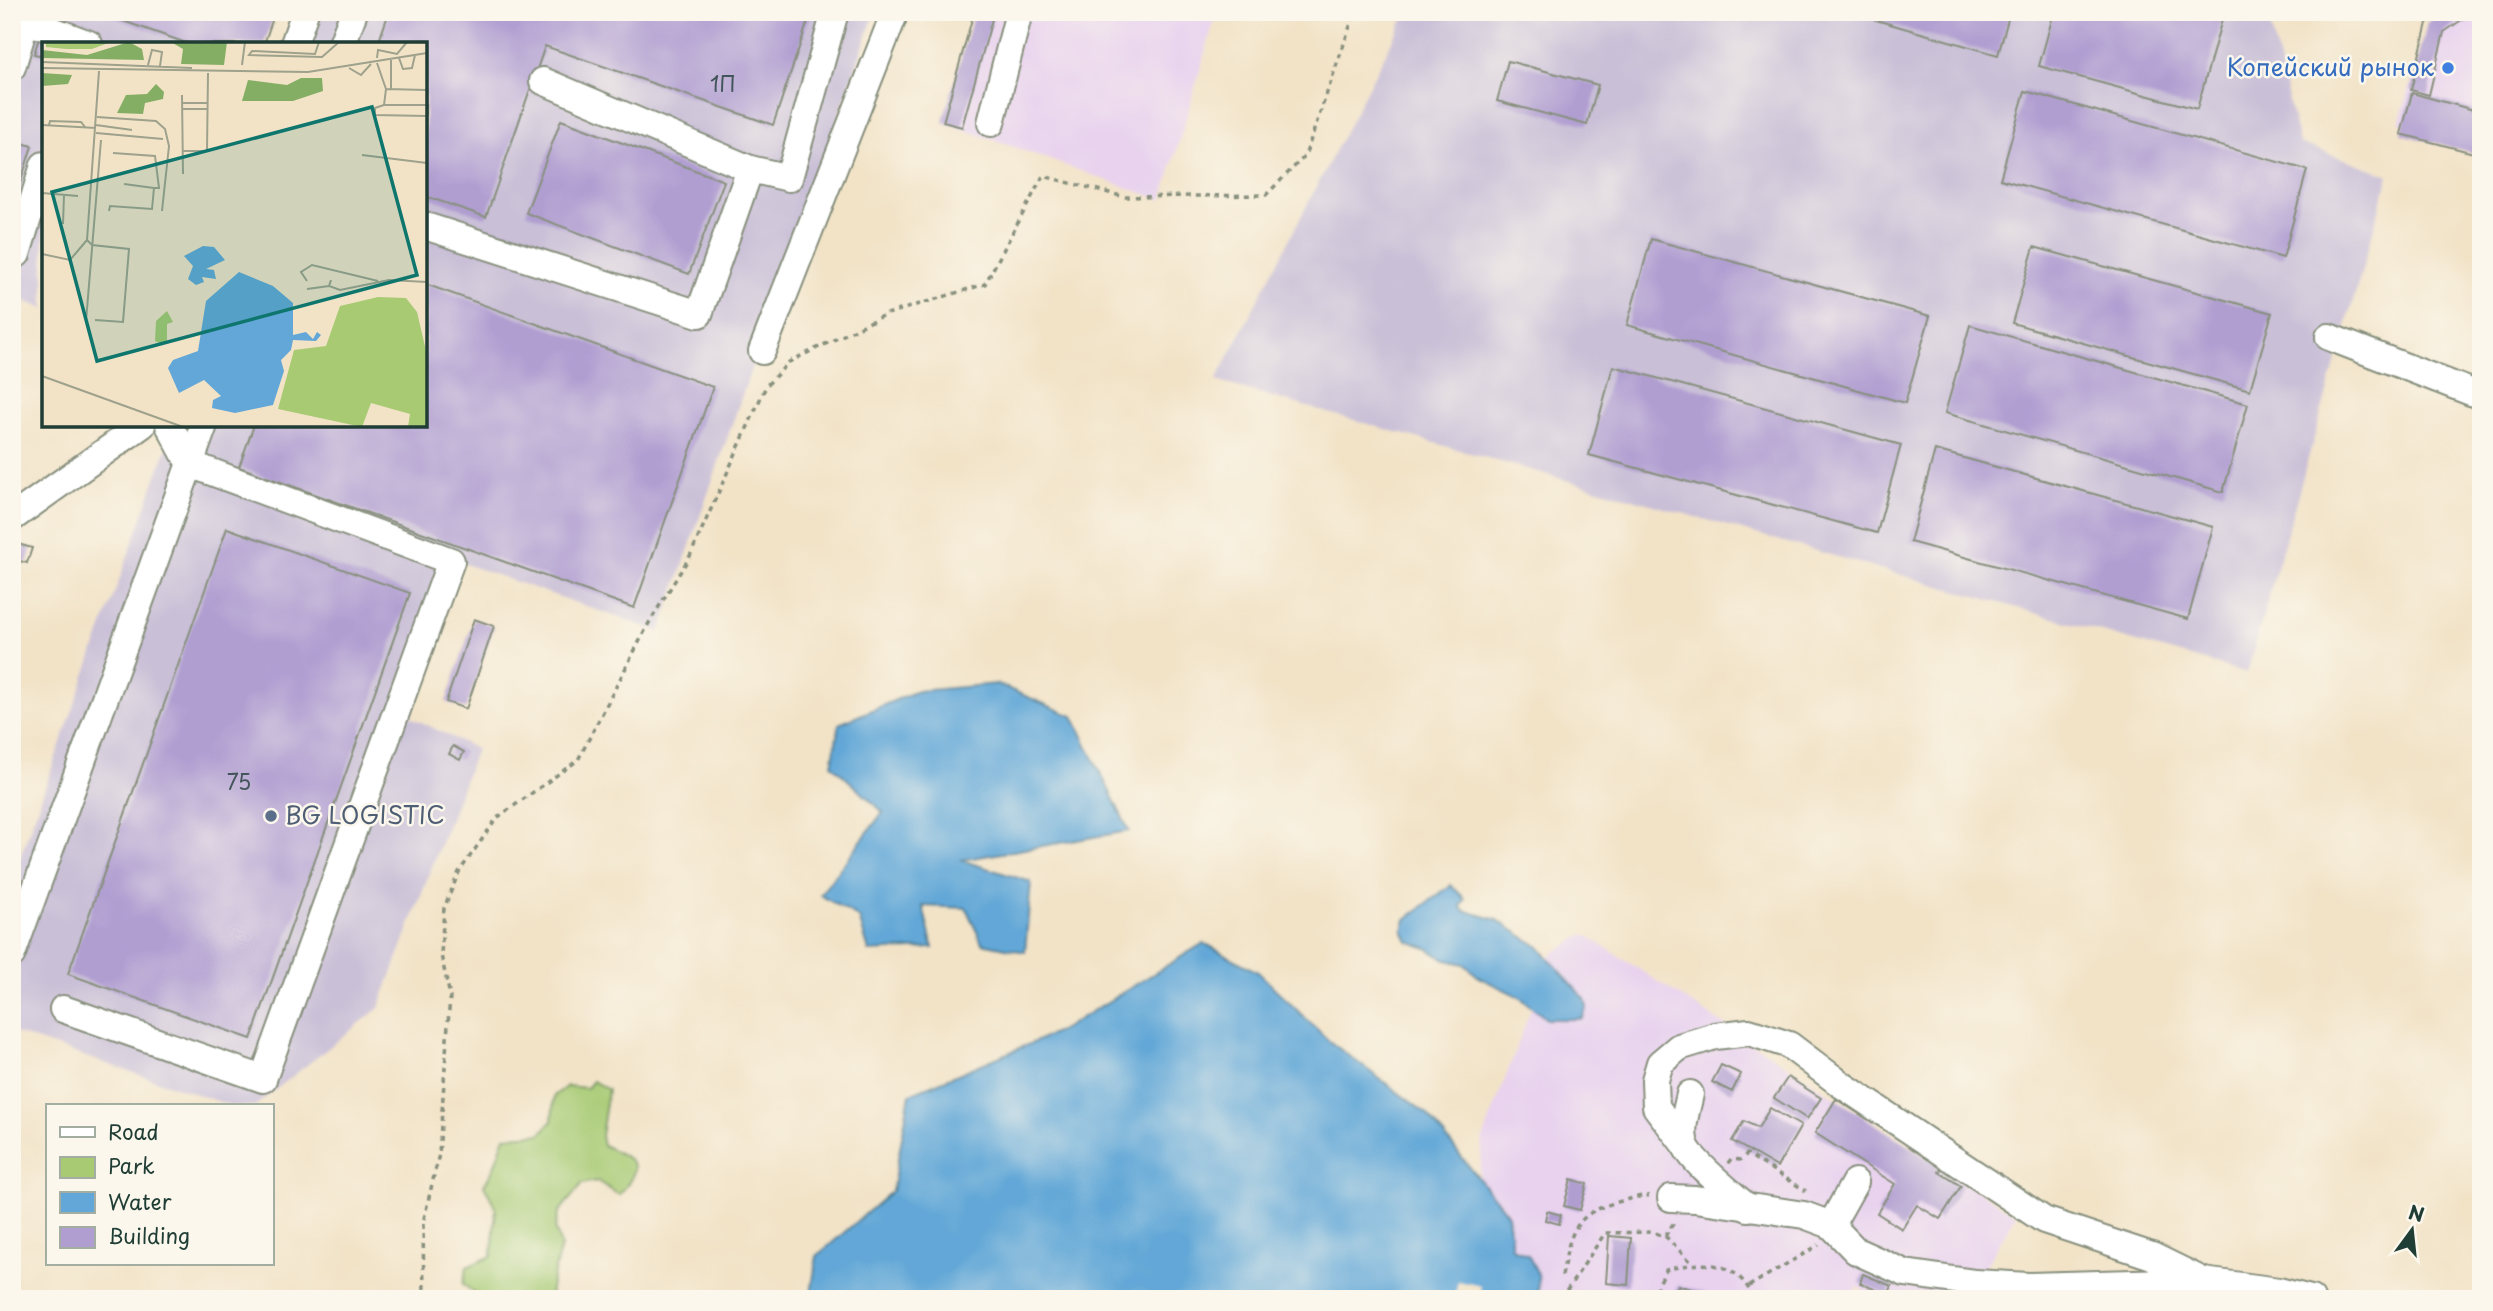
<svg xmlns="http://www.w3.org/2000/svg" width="2493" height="1311" viewBox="0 0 2493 1311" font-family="'Playpen Sans',sans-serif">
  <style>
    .built { fill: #e8d2ee }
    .industrial { fill: #c9bfd7 }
    .green { fill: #a7ca73; stroke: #638454; stroke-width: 2 }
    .water { fill: #62a7d7; stroke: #407286; stroke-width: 2 }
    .pier { fill: #f2e3c7 }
    .building { fill: #b09ed1 }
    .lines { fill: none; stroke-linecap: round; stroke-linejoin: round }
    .minor-casing { stroke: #88907e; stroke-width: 30 }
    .path { stroke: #88907e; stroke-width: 3.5; stroke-dasharray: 5 5; stroke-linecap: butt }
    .minor { stroke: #fff; stroke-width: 26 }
    .shop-dot { fill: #3f7fe0; stroke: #fbf7ec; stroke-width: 2.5 }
    .service-dot { fill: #5c6f8a; stroke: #fbf7ec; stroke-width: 2.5 }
    .labels { text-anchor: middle; stroke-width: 5; stroke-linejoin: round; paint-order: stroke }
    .number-label { font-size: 21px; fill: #43555b }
    .shop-label { font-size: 24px; fill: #366cbe; stroke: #fbf7ec; text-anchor: end }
    .service-label { font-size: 24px; fill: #4e5e75; stroke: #fbf7ec; text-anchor: start }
    .inset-road { fill: none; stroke: #9ea18c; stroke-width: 2 }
    .view { fill: #0f766e; fill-opacity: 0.15; stroke: #0f766e; stroke-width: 3.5 }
    .inset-edge { fill: none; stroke: #1f3d34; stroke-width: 3.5 }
  </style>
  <rect width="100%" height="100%" fill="#fbf7ec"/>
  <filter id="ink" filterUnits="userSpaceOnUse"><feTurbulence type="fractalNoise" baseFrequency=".0143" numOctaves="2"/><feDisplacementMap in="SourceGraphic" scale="14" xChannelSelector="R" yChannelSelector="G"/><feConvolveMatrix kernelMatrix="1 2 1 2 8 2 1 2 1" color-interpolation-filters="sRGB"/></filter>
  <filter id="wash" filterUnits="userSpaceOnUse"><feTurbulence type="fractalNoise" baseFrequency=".00686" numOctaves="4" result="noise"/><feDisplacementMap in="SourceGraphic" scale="28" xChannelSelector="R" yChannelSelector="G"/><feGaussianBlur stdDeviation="1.57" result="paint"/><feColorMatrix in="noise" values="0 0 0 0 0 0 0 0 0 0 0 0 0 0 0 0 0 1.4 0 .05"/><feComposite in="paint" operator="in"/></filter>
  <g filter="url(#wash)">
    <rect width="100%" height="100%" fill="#f2e3c7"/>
    <g class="built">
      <path d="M 974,12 L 1217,12 L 1162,200 L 943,122 Z"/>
      <path d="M 2434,12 L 2481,12 L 2481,145 L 2399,122 Z"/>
      <path d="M 1585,934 L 2016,1215 L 1966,1299 L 1879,1299 L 1857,1287 L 1849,1299 L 1468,1299 L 1483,1139 L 1551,954 Z"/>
    </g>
    <g class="industrial">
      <path d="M 12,12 L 275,12 L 265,44 L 44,44 L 44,308 L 12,297 Z"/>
      <path d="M 323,12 L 875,12 L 660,632 L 462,563 L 411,717 L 476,749 L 379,1008 L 255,1106 L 232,1106 L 12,1032 L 12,879 L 175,425 L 425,425 L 425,44 L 312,44 Z"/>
      <path d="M 1407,12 L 2267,12 L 2299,143 L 2389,175 L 2247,673 L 1216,381 Z"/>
    </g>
    <path class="green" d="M 593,1081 L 608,1090 L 601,1136 L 603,1145 C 633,1160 647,1163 619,1195 L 597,1181 L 582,1184 L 559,1212 L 555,1228 L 561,1246 L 552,1280 L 550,1299 L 481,1299 L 463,1284 L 467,1267 L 492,1256 L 496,1208 L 484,1185 L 493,1170 L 505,1136 L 540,1134 L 552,1121 L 554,1096 L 567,1086 L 587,1088 Z"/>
    <g class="water">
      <path d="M 997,684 L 1073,716 L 1129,831 L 961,860 L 1031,882 L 1025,952 L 982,943 L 966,908 L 923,906 L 933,948 L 869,951 L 859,918 L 820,895 L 883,812 L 832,765 L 839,724 L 917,691 Z"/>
      <path d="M 1451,885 L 1465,899 L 1461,906 L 1463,910 L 1497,920 L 1539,947 L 1585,999 L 1587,1007 L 1582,1019 L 1547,1019 L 1518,996 L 1480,978 L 1464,964 L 1443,959 L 1429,949 L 1408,941 L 1403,931 L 1406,919 Z"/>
      <path d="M 1204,943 L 1258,972 L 1329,1041 L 1427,1114 L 1508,1215 L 1512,1248 L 1528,1255 L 1538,1274 L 1539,1299 L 810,1299 L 817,1256 L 892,1191 L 910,1094 L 1058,1032 Z"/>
    </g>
    <path class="pier" d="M 1458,1281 L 1481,1286 L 1478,1299 L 1454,1299 Z"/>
    <g id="blocks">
      <g class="building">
        <path d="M 275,12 L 264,44 L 189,44 L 100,13 Z"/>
        <path d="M 389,12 L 811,12 L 773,125 L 545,46 L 486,217 L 425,196 L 425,44 L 378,44 Z"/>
        <path d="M 974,12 L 994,12 L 962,127 L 943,122 Z"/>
        <path d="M 1848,12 L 2010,12 L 1998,55 Z"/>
        <path d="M 2054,12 L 2224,12 L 2197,109 L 2039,66 Z"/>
        <path d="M 2443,12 L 2473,12 L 2444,32 L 2429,95 L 2411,90 L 2427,23 Z"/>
        <path d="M 40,34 L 70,44 L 44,44 L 44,56 L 34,54 Z"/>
        <path d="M 1508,61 L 1598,85 L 1587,125 L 1497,101 Z"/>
        <path d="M 2025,91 L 2307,170 L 2283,258 L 2000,179 Z"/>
        <path d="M 2412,93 L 2481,112 L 2481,155 L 2401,134 Z"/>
        <path d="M 561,120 L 724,181 L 689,274 L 526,213 Z"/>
        <path d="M 12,140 L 32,146 L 13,206 L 12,206 Z"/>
        <path d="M 1651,239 L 1930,316 L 1905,403 L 1627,325 Z"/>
        <path d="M 2034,247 L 2272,313 L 2250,390 L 2012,323 Z"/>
        <path d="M 425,284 L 713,387 L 634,608 L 239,467 L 254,425 L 425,425 Z"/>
        <path d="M 1970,325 L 2248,404 L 2223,492 L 1945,413 Z"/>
        <path d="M 1613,366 L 1901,445 L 1877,533 L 1589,455 Z"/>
        <path d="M 1935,450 L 2213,527 L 2188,619 L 1910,542 Z"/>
        <path d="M 227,528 L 410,593 L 251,1039 L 68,974 Z"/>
        <path d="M 14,543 L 32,548 L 27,563 L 12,559 Z"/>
        <path d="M 474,619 L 494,626 L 466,709 L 446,702 Z"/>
        <path d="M 453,746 L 464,752 L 460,760 L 449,754 Z"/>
        <path d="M 1721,1065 L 1741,1074 L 1732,1092 L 1712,1082 Z"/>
        <path d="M 1788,1077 L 1821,1098 L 1807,1119 L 1774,1098 Z"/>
        <path d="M 1836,1099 L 1942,1167 L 1939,1172 L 1961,1186 L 1940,1219 L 1917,1205 L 1902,1229 L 1877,1213 L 1895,1184 L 1815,1133 Z"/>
        <path d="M 1770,1108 L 1801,1126 L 1777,1167 L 1732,1141 L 1744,1121 L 1758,1128 Z"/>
        <path d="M 1571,1179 L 1587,1184 L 1580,1210 L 1564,1206 Z"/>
        <path d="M 1547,1211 L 1561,1215 L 1559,1224 L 1545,1220 Z"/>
        <path d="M 1609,1236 L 1631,1238 L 1628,1285 L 1606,1283 Z"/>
        <path d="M 1863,1274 L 1892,1286 L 1888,1295 L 1860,1283 Z"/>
        <path d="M 1678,1285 L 1721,1298 L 1721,1299 L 1674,1299 Z"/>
        <path d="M 1803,1294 L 1825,1296 L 1824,1299 L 1803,1299 Z"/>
      </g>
    </g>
  </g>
  <g filter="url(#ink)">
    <use href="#blocks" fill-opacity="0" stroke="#88907e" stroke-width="2"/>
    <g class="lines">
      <g class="minor-casing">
        <g id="minor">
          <path d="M 12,15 L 89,44"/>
          <path d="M 294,44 L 305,12"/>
          <path d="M 342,44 L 354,12"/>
          <path d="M 12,67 L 26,20"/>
          <path d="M 543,81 L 750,169"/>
          <path d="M 991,123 L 1019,12"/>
          <path d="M 425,226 L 699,314 L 750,169 L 789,178 L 835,12"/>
          <path d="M 17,254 L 44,165"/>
          <path d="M 2329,337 L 2481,396"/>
          <path d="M 762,351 L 895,12"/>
          <path d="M 12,518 L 142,425"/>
          <path d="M 12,954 L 204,425"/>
          <path d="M 63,1009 L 263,1079 L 451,561 L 190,464 L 169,425"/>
          <path d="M 1690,1094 C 1687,1109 1680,1128 1685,1144 C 1690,1161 1733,1194 1748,1208"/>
          <path d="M 1685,1145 L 1656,1107 L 1655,1080 L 1660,1063 L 1679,1047 L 1715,1036 L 1749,1032 L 1789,1045 L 1842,1085 L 2044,1220 L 2152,1256 L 2203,1281"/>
          <path d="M 1855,1182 L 1831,1225 L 1856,1251 L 1905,1273 L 1975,1283 L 2029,1286 L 2203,1281 L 2279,1291 L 2311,1299"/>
          <path d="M 1671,1198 L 1695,1199 L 1804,1215 L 1831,1225"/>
        </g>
      </g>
      <g class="path">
        <path d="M 1728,1163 L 1731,1159 L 1740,1160 L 1747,1154 L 1806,1191"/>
        <path d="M 1665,1236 L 1675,1221"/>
        <path d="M 1562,1276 C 1570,1232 1574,1212 1622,1201 C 1631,1199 1640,1195 1649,1196"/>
        <path d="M 1749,1286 L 1819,1245"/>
        <path d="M 1479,1295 L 1494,1299"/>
        <path d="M 424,1299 L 423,1223 L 439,1154 L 450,996 L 441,955 L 444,908 L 459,872 L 497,818 L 578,760 L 649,623 L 690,556 L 766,386 L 789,362 L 884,315 L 985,284 L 1043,176 L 1125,197 L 1266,195 L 1305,156 L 1355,12"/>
        <path d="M 1561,1299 L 1605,1233 L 1652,1232 L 1665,1236 L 1692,1263"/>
        <path d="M 1625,1299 L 1653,1293"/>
        <path d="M 1651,1299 L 1666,1270 C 1702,1260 1737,1259 1754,1299"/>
      </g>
      <use href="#minor" class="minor"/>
    </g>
  </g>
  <circle class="shop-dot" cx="2448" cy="68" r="7"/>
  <circle class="service-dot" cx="271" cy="816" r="7"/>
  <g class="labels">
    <g class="number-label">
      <text x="723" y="92">1П</text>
      <text x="239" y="790">75</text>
    </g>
    <g class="shop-label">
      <text x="2434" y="76">Копейский рынок</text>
    </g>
    <g class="service-label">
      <text x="285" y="824">BG LOGISTIC</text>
    </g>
  </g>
  <g transform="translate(42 42)">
    <rect width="385" height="385" fill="#f2e3c7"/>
    <path d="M 4,0 L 69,0 L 50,7 L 24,7 L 4,5 ZM 336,255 L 364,256 L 375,270 L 385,313 L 385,385 L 366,385 L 368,372 L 329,361 L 320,385 L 236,367 L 252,308 L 284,304 L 298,264 ZM 125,269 L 131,280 L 125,282 L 125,298 L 120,302 L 113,299 L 114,279 Z" fill="#a7ca73"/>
    <path d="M 87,0 L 100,7 L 102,18 L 0,16 L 0,8 L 45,13 ZM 129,0 L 185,0 L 182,23 L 139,22 L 141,7 ZM 0,31 L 30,33 L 26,42 L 0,44 ZM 259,36 L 280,36 L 281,49 L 251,59 L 200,59 L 206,38 L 245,43 ZM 114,42 L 122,50 L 121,57 L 103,61 L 101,72 L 75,71 L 84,53 L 105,52 Z" fill="#85ae65"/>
    <path d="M 161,204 L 172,205 L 183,218 L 164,227 L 172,228 L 174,237 L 160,235 L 162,240 L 154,243 L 146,237 L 151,224 L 142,214 ZM 197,230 L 231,244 L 251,261 L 251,293 L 264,290 L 271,297 L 275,290 L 279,293 L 274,299 L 251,298 L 249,308 L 239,318 L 242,329 L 231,363 L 193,371 L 170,366 L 171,358 L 179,354 L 162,338 L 137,351 L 126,326 L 131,318 L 156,309 L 164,259 Z" fill="#62a7d7"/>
    <path class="inset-road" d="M 277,0 L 273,12 L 210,9 L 207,13 L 280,15 L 297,0M 335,16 L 336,8 L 355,12 L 365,0M 357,16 L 361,27 L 370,26 L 373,13M 0,20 L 150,26M 335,21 L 344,47 L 342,63 L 333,66 L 333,73 L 385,74M 106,23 L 110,8 L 120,10 L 118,24M 200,23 L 203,0M 0,26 L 266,30 L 385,11M 307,26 L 319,33 L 329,22M 344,47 L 385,48M 349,47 L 349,18M 140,53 L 141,132M 140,61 L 166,61M 342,63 L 385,63M 140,67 L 166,67M 55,75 L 114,79 L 123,87 L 127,104 L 120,169M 0,83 L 54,86M 7,83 L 8,79 L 39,80 L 43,85M 54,83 L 90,88M 54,91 L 121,97M 141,109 L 165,109 L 166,31M 320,113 L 385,121M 82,142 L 112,146M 0,151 L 36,154M 67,169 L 68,164 L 110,167 L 112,146 L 117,146 L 113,114 L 71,111M 21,182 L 22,153M 45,198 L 50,203 L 87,207 L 81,280 L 53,278M 0,212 L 28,218 L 45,198 L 57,29M 289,238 L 287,244 L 298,248 L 347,238 L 385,240M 265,239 L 259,230 L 270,223 L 336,239M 265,247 L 287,244M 44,279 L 59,98M 0,334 L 141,385"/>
    <path class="view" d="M 330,65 L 375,233 L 55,319 L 10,150 Z"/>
    <rect width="385" height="385" class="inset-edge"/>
  </g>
  <rect width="2493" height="1311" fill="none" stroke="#fbf7ec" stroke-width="42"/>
  <rect x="46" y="1104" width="228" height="161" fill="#fbf7ec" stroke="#a3ada2" stroke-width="2"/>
  <rect x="60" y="1127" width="35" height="10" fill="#ffffff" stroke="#a3ada2" stroke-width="2"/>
  <text x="108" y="1140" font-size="21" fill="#1f3d34">Road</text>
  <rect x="60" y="1157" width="35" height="21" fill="#a7ca73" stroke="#a3ada2" stroke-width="2"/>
  <text x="108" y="1174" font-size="21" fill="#1f3d34">Park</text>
  <rect x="60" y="1192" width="35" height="21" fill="#62a7d7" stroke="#a3ada2" stroke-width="2"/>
  <text x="108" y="1210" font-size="21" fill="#1f3d34">Water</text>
  <rect x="60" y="1227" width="35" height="21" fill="#b09ed1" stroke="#a3ada2" stroke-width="2"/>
  <text x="108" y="1244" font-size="21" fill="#1f3d34">Building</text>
  <g transform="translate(2412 1230) rotate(15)" stroke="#fbf7ec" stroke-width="5" paint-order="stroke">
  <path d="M0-5L12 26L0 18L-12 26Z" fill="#1f3d34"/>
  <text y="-10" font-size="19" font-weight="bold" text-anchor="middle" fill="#1f3d34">N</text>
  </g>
</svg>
